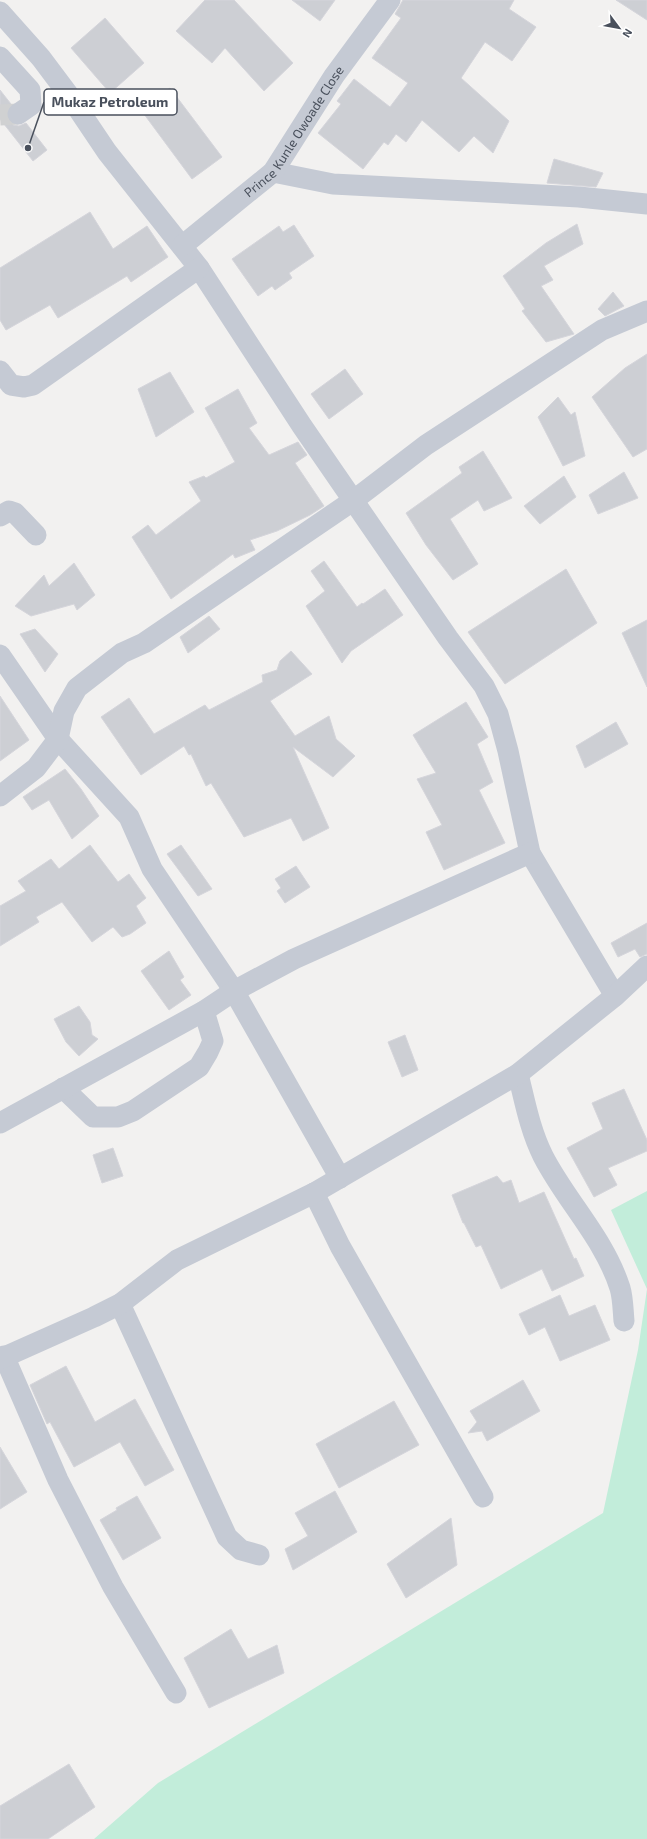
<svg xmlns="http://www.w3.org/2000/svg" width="647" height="1839" viewBox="0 0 647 1839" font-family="'Exo 2',sans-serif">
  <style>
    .green { fill: #c2edda }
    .building { fill: #cdcfd4; stroke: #d5d5db }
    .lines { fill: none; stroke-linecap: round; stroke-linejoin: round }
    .minor-tunnel { stroke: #d0d1d2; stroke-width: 21; stroke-dasharray: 21 10; stroke-linecap: butt }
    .minor { stroke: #c5cad4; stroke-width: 21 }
    .labels { text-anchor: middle; stroke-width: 4; stroke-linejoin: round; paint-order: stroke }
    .street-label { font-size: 13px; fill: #49505c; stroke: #fff }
    .leader { fill: none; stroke: #49505c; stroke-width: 1.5 }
    .callout-dot { fill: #49505c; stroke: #fff; stroke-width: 1.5 }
    .callout { fill: #fff; stroke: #49505c; stroke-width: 1.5 }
    .callout-label { font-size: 14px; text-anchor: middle; font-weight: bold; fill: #49505c }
  </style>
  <rect width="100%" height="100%" fill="#f2f1f0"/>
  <path class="green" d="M 647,1191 L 647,1839 L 94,1839 L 158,1783 L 603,1513 L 638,1350 L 647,1289 L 611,1210 Z"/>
  <g class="building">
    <path d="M 205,0 L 234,0 L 293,63 L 264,91 L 225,48 L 212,63 L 176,31 Z"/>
    <path d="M 292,0 L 335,0 L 320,21 Z"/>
    <path d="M 403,0 L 514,0 L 509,9 L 536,27 L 512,61 L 485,42 L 461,78 L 509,121 L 493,153 L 474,136 L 459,152 L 422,120 L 406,142 L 396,134 L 388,145 L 384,142 L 363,169 L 318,133 L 341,104 L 337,101 L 354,79 L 390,107 L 408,83 L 372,58 L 401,18 L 395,14 Z"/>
    <path d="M 616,0 L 647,0 L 647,20 Z"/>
    <path d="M 105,18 L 144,63 L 110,93 L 71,48 Z"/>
    <path d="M 170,88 L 222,157 L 192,179 L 141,110 Z"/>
    <path d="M 0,90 L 11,104 L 7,109 L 6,115 L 8,121 L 13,125 L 19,126 L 26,123 L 47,150 L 33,161 L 0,119 Z"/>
    <path d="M 554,159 L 603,173 L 596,187 L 547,183 Z"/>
    <path d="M 90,212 L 113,249 L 147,226 L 168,257 L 131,282 L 127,276 L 58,318 L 50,305 L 6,330 L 0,320 L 0,268 Z"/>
    <path d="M 577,224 L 583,244 L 544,266 L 553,280 L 541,286 L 574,334 L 546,342 L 522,311 L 525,309 L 503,276 L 546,243 Z"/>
    <path d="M 294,225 L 314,256 L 289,273 L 292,278 L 275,290 L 272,286 L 258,296 L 232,259 L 279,226 L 283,232 Z"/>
    <path d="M 613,292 L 624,306 L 605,316 L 598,309 Z"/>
    <path d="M 647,354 L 647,449 L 633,457 L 592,397 L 625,368 Z"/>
    <path d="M 345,369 L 363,394 L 329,419 L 311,394 Z"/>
    <path d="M 170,372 L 194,412 L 156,437 L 138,389 Z"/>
    <path d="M 238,389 L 257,423 L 249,428 L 269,455 L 298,442 L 307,455 L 295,463 L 324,506 L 310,515 L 277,531 L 250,540 L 255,550 L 235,558 L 233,554 L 171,599 L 132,537 L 148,525 L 156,535 L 201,501 L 189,482 L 204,476 L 206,478 L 235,462 L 205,408 Z"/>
    <path d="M 558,397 L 571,415 L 575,412 L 585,456 L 563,466 L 538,417 Z"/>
    <path d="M 483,451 L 512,498 L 484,511 L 478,500 L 450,519 L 478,564 L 453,580 L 426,545 L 406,513 L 462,473 L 459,467 Z"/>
    <path d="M 624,472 L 638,498 L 598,514 L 589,495 Z"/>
    <path d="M 564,476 L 576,497 L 540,524 L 524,506 Z"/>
    <path d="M 324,561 L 357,607 L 362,603 L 363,604 L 385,589 L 403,615 L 351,651 L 342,663 L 306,606 L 325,591 L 311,571 Z"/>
    <path d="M 74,563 L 95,595 L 77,610 L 74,604 L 31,616 L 15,606 L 44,575 L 49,586 Z"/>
    <path d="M 566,569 L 597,623 L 505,684 L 468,632 Z"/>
    <path d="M 209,616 L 220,629 L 188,653 L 180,637 Z"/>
    <path d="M 647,620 L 647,687 L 622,633 Z"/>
    <path d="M 35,629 L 58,654 L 45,672 L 20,634 Z"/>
    <path d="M 291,651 L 312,674 L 270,701 L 295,736 L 329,716 L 336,739 L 355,756 L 333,777 L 293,747 L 329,828 L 303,841 L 291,818 L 244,837 L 211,783 L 206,786 L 191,754 L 189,755 L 184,746 L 141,775 L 101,717 L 129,698 L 154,734 L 205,705 L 209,710 L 263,682 L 262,675 L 277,670 L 280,661 Z"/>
    <path d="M 0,696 L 29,740 L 0,761 Z"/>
    <path d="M 466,702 L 488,737 L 477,744 L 493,782 L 479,790 L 505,843 L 444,870 L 426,832 L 442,825 L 417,779 L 436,773 L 413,735 Z"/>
    <path d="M 616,722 L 628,744 L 585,768 L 576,746 Z"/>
    <path d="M 65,769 L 81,789 L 99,816 L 72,839 L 49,800 L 32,810 L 23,797 Z"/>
    <path d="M 90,845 L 118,882 L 129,874 L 146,898 L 136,906 L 146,923 L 130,934 L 122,937 L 113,927 L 92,942 L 62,902 L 36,917 L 39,922 L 0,946 L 0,906 L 26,891 L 18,881 L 51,859 L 59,869 Z"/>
    <path d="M 181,845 L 212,889 L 198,896 L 167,854 Z"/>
    <path d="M 296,866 L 310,887 L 285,903 L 277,891 L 281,888 L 275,879 Z"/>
    <path d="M 647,923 L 647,954 L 640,957 L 635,949 L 618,957 L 611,943 Z"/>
    <path d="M 169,951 L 184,977 L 180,980 L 191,995 L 169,1010 L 141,971 Z"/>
    <path d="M 79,1006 L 90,1022 L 92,1035 L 98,1039 L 79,1056 L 66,1042 L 54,1019 Z"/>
    <path d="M 405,1035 L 418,1070 L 402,1077 L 388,1042 Z"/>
    <path d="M 624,1089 L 647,1140 L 647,1151 L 608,1168 L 617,1185 L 594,1197 L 567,1148 L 603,1129 L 592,1103 Z"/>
    <path d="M 113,1148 L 123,1176 L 102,1183 L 93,1155 Z"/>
    <path d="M 497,1176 L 503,1183 L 511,1180 L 519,1203 L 544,1192 L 574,1259 L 576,1258 L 584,1276 L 552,1291 L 542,1269 L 501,1289 L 481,1245 L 476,1247 L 464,1223 L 463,1223 L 452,1195 Z"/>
    <path d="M 560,1295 L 569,1316 L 595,1305 L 610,1340 L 560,1361 L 545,1327 L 529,1335 L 519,1314 Z"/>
    <path d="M 66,1366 L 95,1422 L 135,1399 L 174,1470 L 145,1486 L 120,1442 L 74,1467 L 50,1422 L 47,1424 L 30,1385 Z"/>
    <path d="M 523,1380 L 540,1411 L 487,1441 L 482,1431 L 468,1433 L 477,1422 L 470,1411 Z"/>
    <path d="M 394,1401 L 419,1445 L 339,1488 L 316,1444 Z"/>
    <path d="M 0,1447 L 27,1492 L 0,1509 Z"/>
    <path d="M 335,1491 L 357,1532 L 293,1570 L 285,1549 L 308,1536 L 295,1513 Z"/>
    <path d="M 137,1496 L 161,1538 L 123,1560 L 100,1520 L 117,1510 L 116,1508 Z"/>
    <path d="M 451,1518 L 457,1565 L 406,1598 L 387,1564 Z"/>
    <path d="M 231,1629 L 248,1659 L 277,1645 L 284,1673 L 209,1708 L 184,1658 Z"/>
    <path d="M 69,1764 L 95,1807 L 48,1839 L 0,1839 L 0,1806 Z"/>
  </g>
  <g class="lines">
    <path class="minor-tunnel" d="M 0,115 L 18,114"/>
    <g class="minor">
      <path d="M 0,12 L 41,58 L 68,94 L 107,152 L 199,268 L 302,426 L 448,638 L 484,686 L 498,714 L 508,751 L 530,853 L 615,996"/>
      <path d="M 0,57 L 30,90 L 31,105 L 18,114"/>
      <path d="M 273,172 L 333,184 L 579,197 L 647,204"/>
      <path id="s1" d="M 182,246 L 273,172 L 334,76 L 390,0"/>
      <path d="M 0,371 L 11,385 L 24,387 L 33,385 L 199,268"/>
      <path d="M 0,516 L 9,511 L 15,513 L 36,535"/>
      <path d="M 0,655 L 58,739 L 129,817 L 152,869 L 234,991 L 340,1178"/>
      <path d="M 0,796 L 36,768 L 58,739 L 64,711 L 77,688 L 122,653 L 144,643 L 354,500 L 426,445 L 602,330 L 647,311"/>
      <path d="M 518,1074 C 525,1102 530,1130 543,1156 C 566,1201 604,1238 620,1288 C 623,1298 623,1310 624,1321"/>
      <path d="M 63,1088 L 93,1117 L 118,1117 L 133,1111 L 199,1067 L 208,1052 L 213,1041 L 204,1011"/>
      <path d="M 0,1123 L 204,1011 L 234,991 L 294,959 L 530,853"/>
      <path d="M 314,1193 L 340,1246 L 483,1497"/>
      <path d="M 120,1304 L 227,1537 L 241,1550 L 259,1555"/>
      <path d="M 4,1356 L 58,1480 L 113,1587 L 176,1693"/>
      <path d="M 0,1359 L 94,1317 L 120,1304 L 177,1260 L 314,1193 L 518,1074 L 615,996 L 647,966"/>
    </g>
  </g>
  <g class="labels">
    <g class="street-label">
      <text dy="5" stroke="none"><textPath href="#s1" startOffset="162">Prince Kunle Owoade Close</textPath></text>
    </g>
  </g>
  <path class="leader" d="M28 148L44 102"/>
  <circle class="callout-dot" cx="28" cy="148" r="4"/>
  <rect class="callout" x="44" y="89" width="133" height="26" rx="4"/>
  <g class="callout-label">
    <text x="110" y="107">Mukaz Petroleum</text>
  </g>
  <g transform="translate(619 28) rotate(122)" stroke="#ffffff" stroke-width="3" paint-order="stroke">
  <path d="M0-3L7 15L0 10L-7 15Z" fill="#49505c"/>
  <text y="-6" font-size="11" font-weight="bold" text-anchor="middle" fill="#49505c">N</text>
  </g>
</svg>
